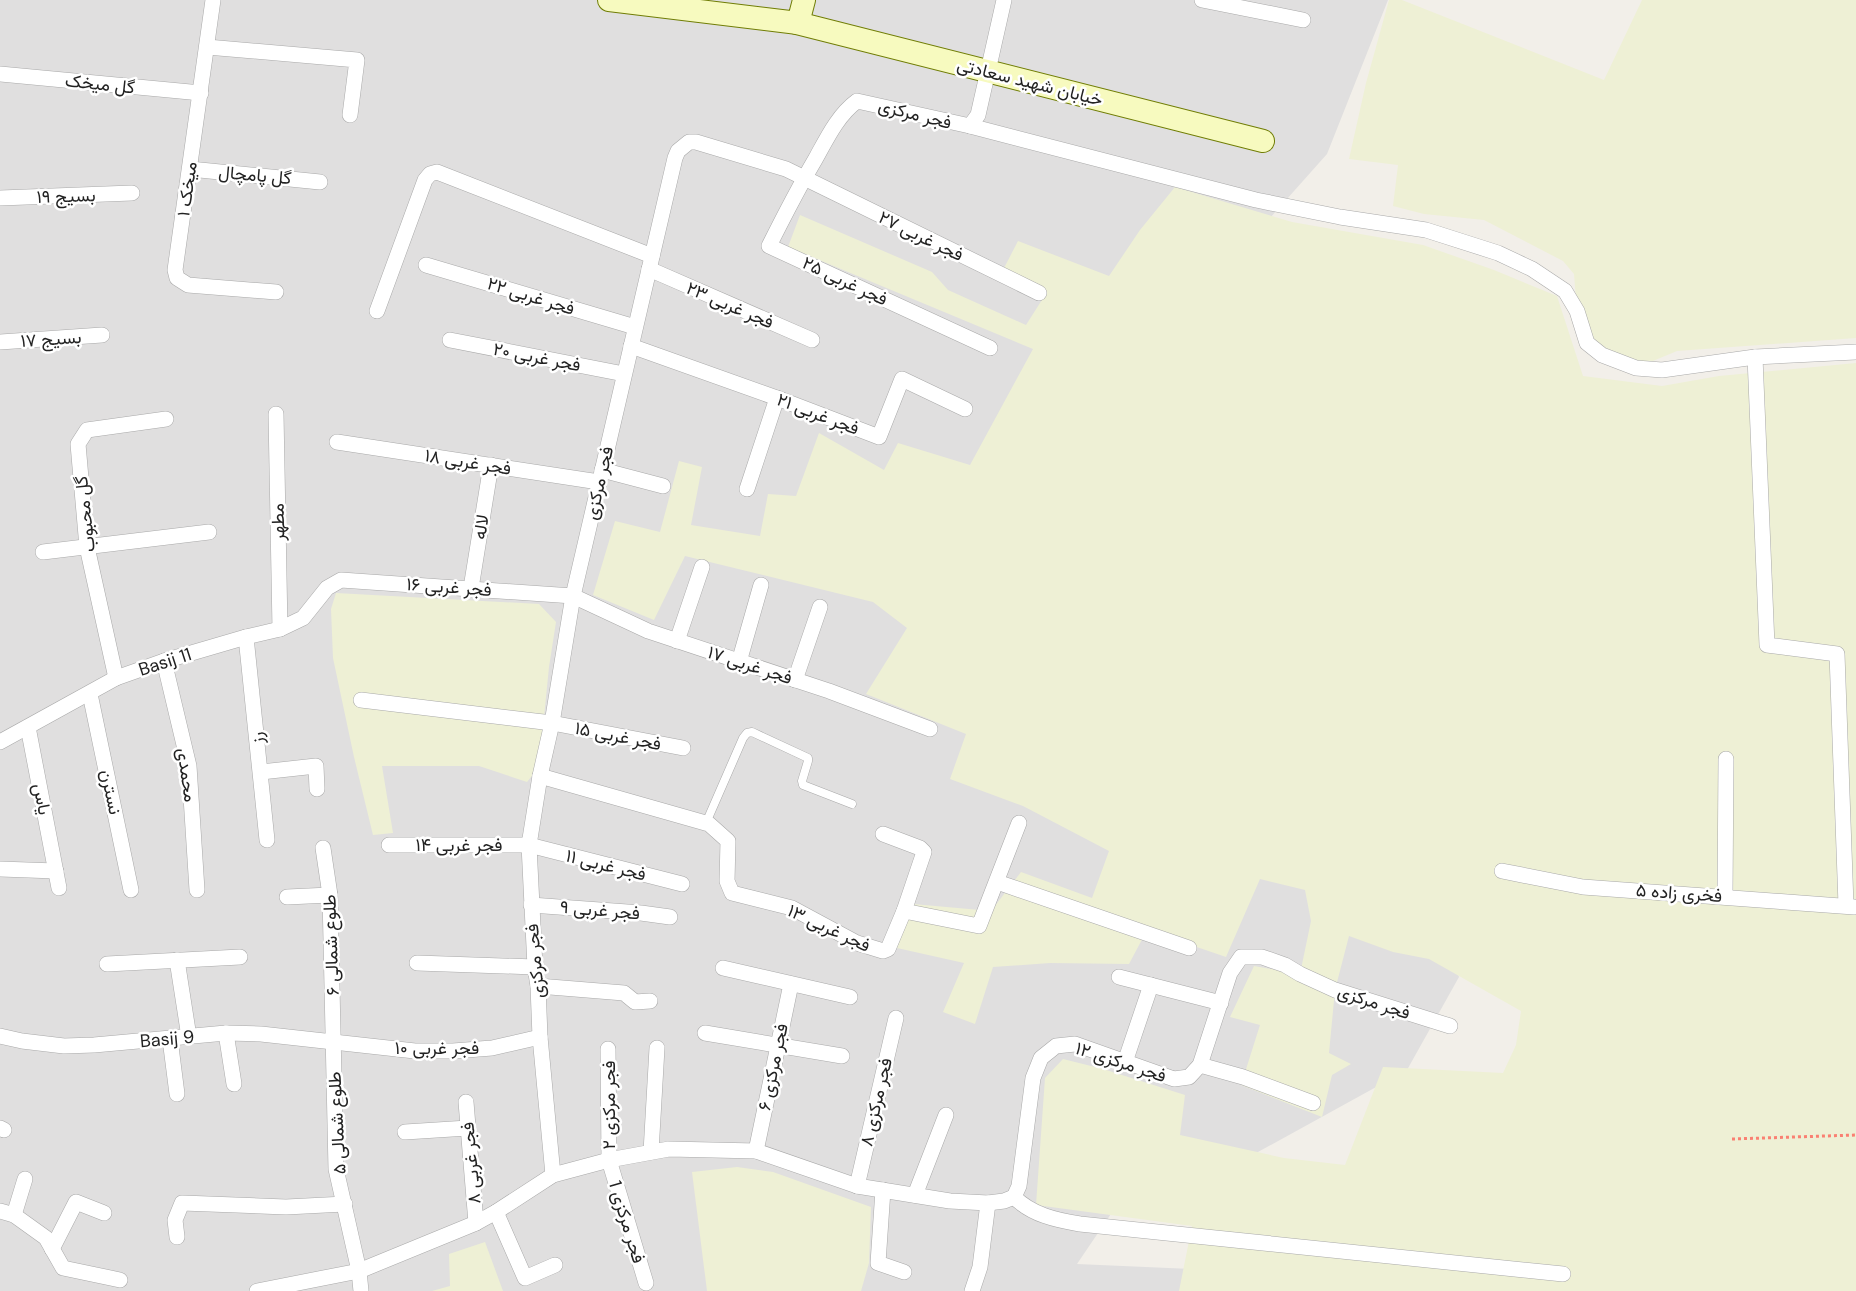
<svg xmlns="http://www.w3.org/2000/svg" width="1856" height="1291" viewBox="0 0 1856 1291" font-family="'DM Sans',Vazirmatn,sans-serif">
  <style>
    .residential { fill: #e0dfdf }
    .farmland { fill: #eef0d5 }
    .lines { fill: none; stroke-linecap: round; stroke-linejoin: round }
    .service-casing { stroke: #a9a9a9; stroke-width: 9 }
    .minor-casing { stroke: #a9a9a9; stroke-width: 16 }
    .secondary-casing { stroke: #707d05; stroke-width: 24 }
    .path { stroke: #fa8072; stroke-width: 3; stroke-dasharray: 3 3; stroke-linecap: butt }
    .service { stroke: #fff; stroke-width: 8 }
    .minor { stroke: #fff; stroke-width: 15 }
    .secondary { stroke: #f7fabf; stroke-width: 22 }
    .labels { text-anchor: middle; stroke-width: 5; stroke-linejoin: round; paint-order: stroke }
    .street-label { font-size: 18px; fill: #222; stroke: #fff }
  </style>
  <rect width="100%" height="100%" fill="#f2efe9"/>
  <path class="residential" d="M 0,0 L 1388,0 L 1327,154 L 921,610 L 1422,878 L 1459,977 L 1407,1070 L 1238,1163 L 1138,1174 L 1077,1264 L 1581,1286 L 1856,1291 L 0,1291 Z"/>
  <g class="farmland">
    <path d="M 1389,0 L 1402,0 L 1604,80 L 1642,0 L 1856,0 L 1856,338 L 1677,351 L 1636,368 L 1586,343 L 1577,313 L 1574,274 L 1563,261 L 1484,220 L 1424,214 L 1393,206 L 1398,165 L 1349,159 L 1366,83 Z"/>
    <path d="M 1175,187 L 1292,222 L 1423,245 L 1494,270 L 1557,296 L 1583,376 L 1662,386 L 1719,376 L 1856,363 L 1856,1291 L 1179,1291 L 1192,1226 L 1036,1205 L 1045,1078 L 1063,1059 L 1103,1069 L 1185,1095 L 1180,1135 L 1284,1158 L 1345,1165 L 1383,1067 L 1503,1073 L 1516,1045 L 1521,1011 L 1429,959 L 1393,952 L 1349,936 L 1335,990 L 1329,1053 L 1351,1064 L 1332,1075 L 1322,1117 L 1241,1085 L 1260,1025 L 1230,1017 L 1254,966 L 1300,974 L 1311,921 L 1305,890 L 1260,879 L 1226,957 L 1147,930 L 1129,964 L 1050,963 L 993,967 L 975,1024 L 943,1012 L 964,963 L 897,948 L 913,904 L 991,911 L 1021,872 L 1092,898 L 1109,851 L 1023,806 L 950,779 L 966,734 L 866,694 L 907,628 L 873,602 L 685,556 L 654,620 L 593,595 L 615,521 L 660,532 L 679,461 L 702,467 L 691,525 L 760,536 L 768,494 L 796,496 L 819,433 L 884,470 L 898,443 L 970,465 L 1033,349 L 788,247 L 800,215 L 932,272 L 948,290 L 1026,325 L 1047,292 L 1003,270 L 1018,241 L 1109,276 L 1140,230 Z"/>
    <path d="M 336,593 L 539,604 L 556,622 L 549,667 L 539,767 L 527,782 L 479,766 L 382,766 L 393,833 L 373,835 L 354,757 L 333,658 L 331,609 Z"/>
    <path d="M 737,1167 L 773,1172 L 871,1207 L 869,1263 L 861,1291 L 707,1291 L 692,1172 Z"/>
    <path d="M 485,1242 L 503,1291 L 432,1291 L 450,1286 L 449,1254 Z"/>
  </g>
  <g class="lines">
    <g class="service-casing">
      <path id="service" d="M 706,823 L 743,738 L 747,733 L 752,732 L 808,758 L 808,761 L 802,781 L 803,785 L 852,804"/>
    </g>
    <g class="minor-casing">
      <g id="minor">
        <path d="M 213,0 L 175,270 L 177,278 L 188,285 L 276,292"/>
        <path d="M 1202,0 L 1303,20"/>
        <path d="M 207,47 L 357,60 L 350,115"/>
        <path d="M 0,74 L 201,93"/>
        <path d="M 970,126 L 1256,200 L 1340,217 L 1426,230 L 1498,253 L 1532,269 L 1565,291 L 1577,311 L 1587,343 L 1602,355 L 1636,368 L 1662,370 L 1755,357 L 1856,352"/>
        <path d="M 190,169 L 320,182"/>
        <path d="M 0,198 L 132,193"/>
        <path d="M 426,265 L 635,327"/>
        <path d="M 649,269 L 812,340"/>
        <path d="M 377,311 L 425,180 L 430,174 L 437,172 L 652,256"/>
        <path d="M 450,340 L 624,374"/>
        <path d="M 0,342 L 102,335"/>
        <path d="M 631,346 L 777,398 L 879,437 L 902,379 L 965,409"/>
        <path d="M 990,348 L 769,246 C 784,216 799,187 816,158 C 827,138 838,115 857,101 L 970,126 L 978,115 L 1004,0"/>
        <path d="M 1755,357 L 1767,645 L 1837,654 L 1846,905"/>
        <path d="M 276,414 L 280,629"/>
        <path d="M 337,442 L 599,482"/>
        <path d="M 602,470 L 663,486"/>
        <path d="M 747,489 L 777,398"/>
        <path d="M 43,552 L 209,532"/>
        <path d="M 471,588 L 491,465"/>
        <path d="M 246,637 L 267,840"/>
        <path d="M 677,641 L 702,567"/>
        <path d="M 164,661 L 189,766 L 197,890"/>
        <path d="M 739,662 L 761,585"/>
        <path d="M 116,678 L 87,547 L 78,444 L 87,430 L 166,419"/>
        <path d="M 795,680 L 820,607"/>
        <path d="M 90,694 L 131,890"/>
        <path d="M 361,700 L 552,723 L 683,748"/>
        <path d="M 28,727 L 59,888"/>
        <path d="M 0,742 L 116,678 L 164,661 L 246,637 L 280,629 L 303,618 L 327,588 L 341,580 L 573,596 L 648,631 L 829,691 L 930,729"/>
        <path d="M 261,772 L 316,766 L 317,789"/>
        <path d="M 540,776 L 709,824 L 728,841 L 727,881 L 732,893 L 792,908 L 857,943 L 883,951 L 888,949 L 904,911 L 924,852 L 920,848 L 883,834"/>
        <path d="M 389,845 L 529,845 L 682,884"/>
        <path d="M 323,848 L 330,895 L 336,1169 L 359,1271 L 361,1291"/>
        <path d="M 0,869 L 56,871"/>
        <path d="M 1502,871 L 1583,887 L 1854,907"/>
        <path d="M 997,882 L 1189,948"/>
        <path d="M 287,897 L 330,895"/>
        <path d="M 1725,897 L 1726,759"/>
        <path d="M 531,905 L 641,913 L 670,917"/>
        <path d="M 904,911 L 979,926 L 1019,823"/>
        <path d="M 177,960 L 189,1037"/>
        <path d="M 417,963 L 535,967"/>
        <path d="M 107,964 L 240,957"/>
        <path d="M 723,968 L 850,997"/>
        <path d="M 1119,977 L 1221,1003"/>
        <path d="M 538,986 L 624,993 L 635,1002 L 650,1001"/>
        <path d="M 226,1033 L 234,1084"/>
        <path d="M 705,1033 L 842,1056"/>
        <path d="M 0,1036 L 22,1041 L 64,1046 L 94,1045 L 226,1033 L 261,1034 L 415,1051 L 453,1051 L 492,1048 L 540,1037"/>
        <path d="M 170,1039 L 177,1094"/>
        <path d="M 608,1049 L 609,1160 L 646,1283"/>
        <path d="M 1125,1062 L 1151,985"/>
        <path d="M 1200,1065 L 1243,1077 L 1313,1103"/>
        <path d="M 466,1102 L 476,1223"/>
        <path d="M 0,1128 L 4,1130"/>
        <path d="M 405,1132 L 468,1128"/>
        <path d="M 756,1151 L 791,984"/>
        <path d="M 651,1152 L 657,1048"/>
        <path d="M 553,1175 L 540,1037 L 538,986 L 535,967 L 529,845 L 540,776 L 552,723 L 573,596 L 675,158 L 678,151 L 689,142 L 696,142 L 786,169 L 1039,293"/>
        <path d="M 857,1186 L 896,1018"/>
        <path d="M 883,1190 L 878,1263 L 904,1272"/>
        <path d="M 915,1195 L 946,1115"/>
        <path d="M 1014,1197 L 1019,1186 L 1033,1078 L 1041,1058 L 1056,1046 L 1075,1044 L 1174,1079 L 1189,1077 L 1200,1065 L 1230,973 L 1241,957 L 1262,957 L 1285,965 L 1300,974 L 1335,990 L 1450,1026"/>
        <path d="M 1014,1197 C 1032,1215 1056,1220 1080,1224 L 1563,1274"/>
        <path d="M 0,1211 L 14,1215 L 46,1238 L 63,1268 L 120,1280"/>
        <path d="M 496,1212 L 525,1278 L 555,1265"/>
        <path d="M 14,1215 L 25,1179"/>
        <path d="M 177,1237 L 175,1220 L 182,1203 L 286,1207 L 345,1204"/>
        <path d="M 52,1249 L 76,1202 L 104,1213"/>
        <path d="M 257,1291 L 359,1271 L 476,1223 L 496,1212 L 553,1175 L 609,1160 L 669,1149 L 756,1151 L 857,1186 L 950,1201 L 988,1203 L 1004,1201 L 1014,1197"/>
        <path d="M 972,1291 L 980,1267 L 988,1203"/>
      </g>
    </g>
    <g class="secondary-casing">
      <g id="secondary">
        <path d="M 609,0 L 798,23 L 804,0"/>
        <path d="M 797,23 L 1263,141"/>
      </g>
    </g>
    <path class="path" d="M 1732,1139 L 1856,1135"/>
    <use href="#service" class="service"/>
    <use href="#minor" class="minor"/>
    <use href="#secondary" class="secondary"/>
  </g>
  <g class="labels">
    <g class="street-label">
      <text transform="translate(1030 82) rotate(14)" y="6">خیابان شهید سعادتی</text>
      <text transform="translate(100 84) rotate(6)" y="6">گل میخک</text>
      <text transform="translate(915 114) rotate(14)" y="6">فجر مرکزی</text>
      <text transform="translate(255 175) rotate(5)" y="6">گل پامچال</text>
      <text transform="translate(187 189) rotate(-82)" y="6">میخک ۱</text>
      <text transform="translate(66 196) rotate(-2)" y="6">بسیج ۱۹</text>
      <text transform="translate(921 236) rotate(26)" y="6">فجر غربی ۲۷</text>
      <text transform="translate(845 281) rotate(25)" y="6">فجر غربی ۲۵</text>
      <text transform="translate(531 296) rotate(17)" y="6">فجر غربی ۲۲</text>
      <text transform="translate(730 305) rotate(23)" y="6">فجر غربی ۲۳</text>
      <text transform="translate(51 339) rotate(-4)" y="6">بسیج ۱۷</text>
      <text transform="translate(537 357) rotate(11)" y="6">فجر غربی ۲۰</text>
      <text transform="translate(818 414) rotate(21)" y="6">فجر غربی ۲۱</text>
      <text transform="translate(468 462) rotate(9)" y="6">فجر غربی ۱۸</text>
      <text transform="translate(599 483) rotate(-77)" y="6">فجر مرکزی</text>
      <text transform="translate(85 514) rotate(-96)" y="6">گل محبوب</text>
      <text transform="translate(278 522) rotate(-91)" y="6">مطهر</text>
      <text transform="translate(481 527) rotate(-81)" y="6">لاله</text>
      <text transform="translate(449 587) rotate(4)" y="6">فجر غربی ۱۶</text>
      <text transform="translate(165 662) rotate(-18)" y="6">Basij 11</text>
      <text transform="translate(750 665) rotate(18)" y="6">فجر غربی ۱۷</text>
      <text transform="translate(618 736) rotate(11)" y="6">فجر غربی ۱۵</text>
      <text transform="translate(257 738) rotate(-96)" y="6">رز</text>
      <text transform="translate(187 775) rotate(82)" y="6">محمدی</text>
      <text transform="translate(111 792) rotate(78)" y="6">نسترن</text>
      <text transform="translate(42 799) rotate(79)" y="6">یاس</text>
      <text x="459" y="851">فجر غربی ۱۴</text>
      <text transform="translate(606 865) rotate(14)" y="6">فجر غربی ۱۱</text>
      <text transform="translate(1679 893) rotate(4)" y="6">فخری زاده ۵</text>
      <text transform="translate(600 910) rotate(5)" y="6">فجر غربی ۹</text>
      <text transform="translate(829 928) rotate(25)" y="6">فجر غربی ۱۳</text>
      <text transform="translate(331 945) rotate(-92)" y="6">طلوع شمالی ۶</text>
      <text transform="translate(535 961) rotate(-95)" y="6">فجر مرکزی</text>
      <text transform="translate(1374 1002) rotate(18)" y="6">فجر مرکزی</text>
      <text transform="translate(167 1039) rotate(-5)" y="6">Basij 9</text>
      <text x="437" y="1054">فجر غربی ۱۰</text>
      <text transform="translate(1121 1062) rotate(18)" y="6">فجر مرکزی ۱۲</text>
      <text transform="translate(773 1067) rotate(-78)" y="6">فجر مرکزی ۶</text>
      <text transform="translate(876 1102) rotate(-77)" y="6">فجر مرکزی ۸</text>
      <text transform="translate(609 1105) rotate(-90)" y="6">فجر مرکزی ۲</text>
      <text transform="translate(337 1123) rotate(-93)" y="6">طلوع شمالی ۵</text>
      <text transform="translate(471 1163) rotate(-95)" y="6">فجر غربی ۸</text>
      <text transform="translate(627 1222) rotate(73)" y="6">فجر مرکزی 1</text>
    </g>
  </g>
</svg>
